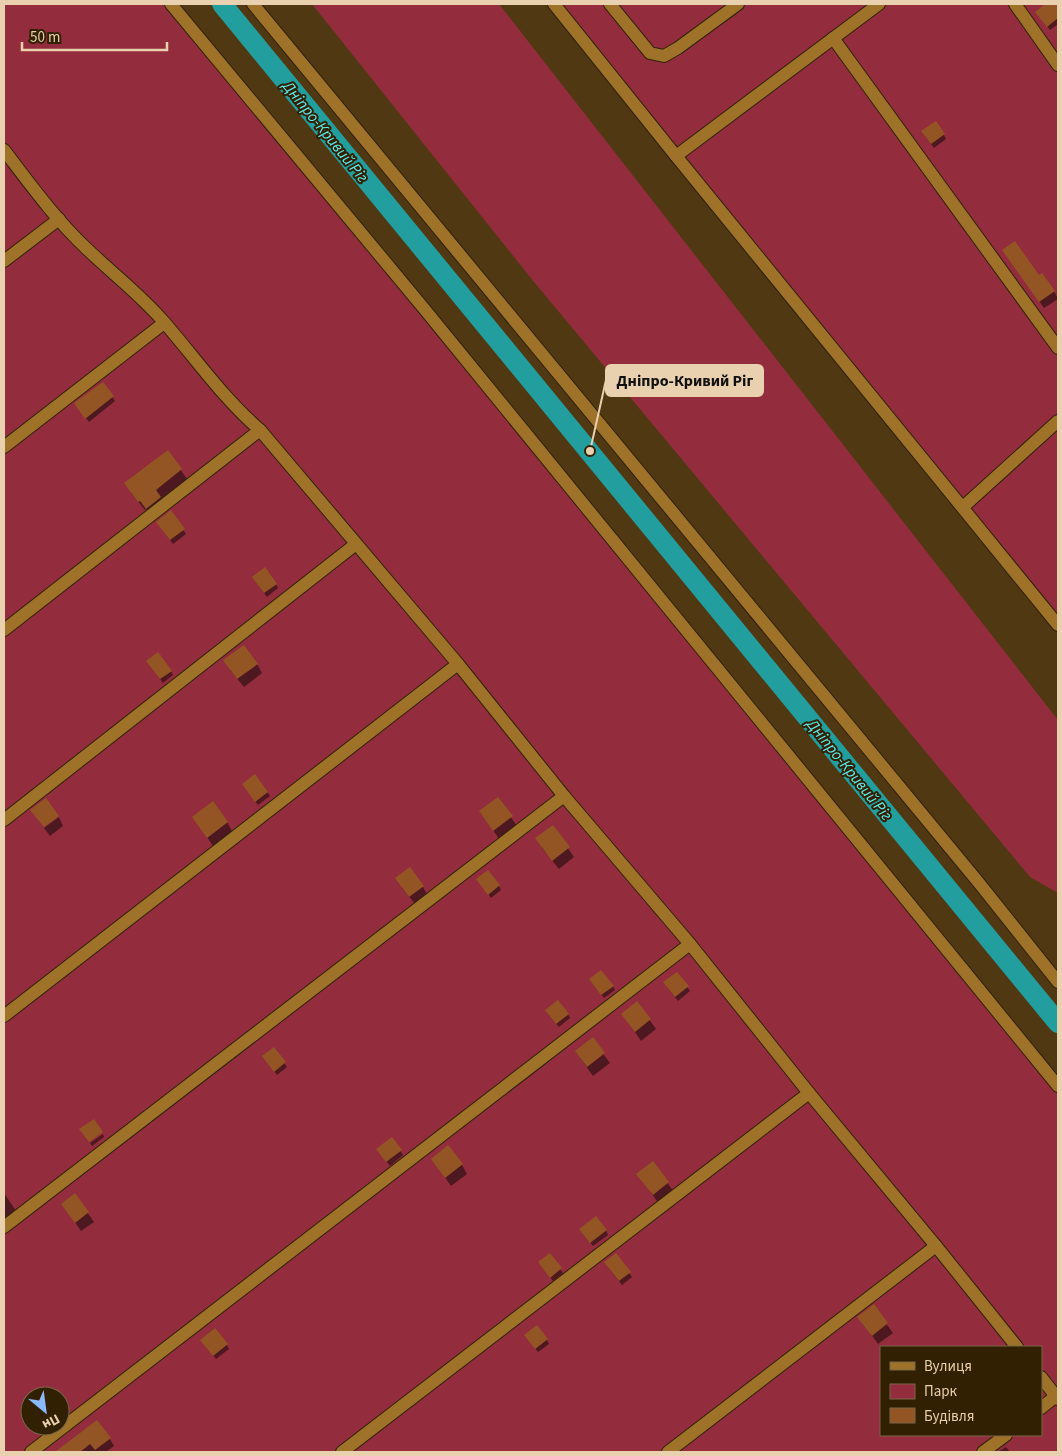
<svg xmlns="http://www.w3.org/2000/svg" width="1062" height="1456" viewBox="0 0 1062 1456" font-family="'Source Sans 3',sans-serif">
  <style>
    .green { fill: #932d3d; fill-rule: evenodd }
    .shadow { fill: #0007 }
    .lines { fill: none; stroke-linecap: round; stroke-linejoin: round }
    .canal { stroke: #229e9f; stroke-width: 20 }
    .building { fill: #945524 }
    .minor-casing { stroke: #30210a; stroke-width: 14 }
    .minor { stroke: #9f7229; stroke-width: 12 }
    .labels { text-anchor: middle; stroke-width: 4; stroke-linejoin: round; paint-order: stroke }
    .water-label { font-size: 16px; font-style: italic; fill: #60ebec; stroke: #322002 }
    .leader { fill: none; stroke: #e9d0af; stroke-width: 2 }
    .callout-dot { fill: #e9d0af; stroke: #322002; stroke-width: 2 }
    .callout { fill: #e9d0af; stroke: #e9d0af; stroke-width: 2 }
    .callout-label { font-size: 16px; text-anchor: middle; font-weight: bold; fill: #111 }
  </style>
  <rect width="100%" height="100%" fill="#503812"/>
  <g class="green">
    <path d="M 4,4 L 171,4 L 1058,1086 L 1058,1452 L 4,1452 ZM 881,1347 L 1041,1347 L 1041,1435 L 881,1435 ZM 30,1396 L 60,1396 L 60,1426 L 30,1426 Z"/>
    <path d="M 312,4 L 499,4 L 1058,720 L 1058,893 L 1030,877 L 534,282 Z"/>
    <path d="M 554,4 L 1058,4 L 1058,625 Z"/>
  </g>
  <g class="shadow">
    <path d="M 1047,4 L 1054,4 L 1058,9 L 1058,24 L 1050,30 L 1037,12 Z"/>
    <path d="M 944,135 L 946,139 L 934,148 L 925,136 Z"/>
    <path d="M 1008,257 L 1054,291 L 1058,299 L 1044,308 Z"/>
    <path d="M 103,384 L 115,401 L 89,422 L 78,408 Z"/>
    <path d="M 168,452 L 187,479 L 161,499 L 165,507 L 152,517 L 146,509 L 145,510 L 131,493 Z"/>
    <path d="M 170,512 L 186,534 L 173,544 L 160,526 Z"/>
    <path d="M 256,582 L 276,584 L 278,588 L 267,597 Z"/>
    <path d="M 257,664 L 262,673 L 244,687 L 230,670 Z"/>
    <path d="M 150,665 L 171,671 L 173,675 L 163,683 Z"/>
    <path d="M 246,789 L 267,792 L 270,796 L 258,805 Z"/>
    <path d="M 498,799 L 517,826 L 500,840 L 480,812 Z"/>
    <path d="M 59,817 L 63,826 L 50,836 L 44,828 Z"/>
    <path d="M 194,818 L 227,822 L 232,831 L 213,846 Z"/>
    <path d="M 553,827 L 574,857 L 559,869 L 542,848 Z"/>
    <path d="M 480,883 L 499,886 L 501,890 L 491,898 Z"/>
    <path d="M 423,887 L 428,896 L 416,905 L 402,888 Z"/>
    <path d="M 677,973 L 690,991 L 678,1001 L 667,987 Z"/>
    <path d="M 593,984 L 613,986 L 615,990 L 604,998 Z"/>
    <path d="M 637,1003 L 656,1029 L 641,1041 L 623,1014 Z"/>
    <path d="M 568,1014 L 570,1018 L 559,1027 L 549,1015 Z"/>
    <path d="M 592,1039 L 610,1063 L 593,1076 L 576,1052 Z"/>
    <path d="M 274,1049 L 287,1067 L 277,1075 L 266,1060 Z"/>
    <path d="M 103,1134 L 104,1137 L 92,1146 L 90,1143 Z"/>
    <path d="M 392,1139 L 403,1155 L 390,1166 L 380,1153 Z"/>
    <path d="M 433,1160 L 462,1165 L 467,1174 L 451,1186 Z"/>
    <path d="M 653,1163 L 674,1192 L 659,1204 L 638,1174 Z"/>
    <path d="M 4,1193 L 18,1214 L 4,1224 Z"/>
    <path d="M 75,1195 L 94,1222 L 81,1231 L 63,1205 Z"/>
    <path d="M 606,1230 L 608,1235 L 593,1246 L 583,1233 Z"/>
    <path d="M 550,1255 L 563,1273 L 553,1281 L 539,1263 Z"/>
    <path d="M 616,1255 L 632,1277 L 622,1285 L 608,1267 Z"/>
    <path d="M 873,1306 L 893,1333 L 878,1344 L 859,1317 Z"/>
    <path d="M 528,1339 L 547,1340 L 549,1344 L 538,1352 Z"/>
    <path d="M 204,1344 L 227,1345 L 229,1349 L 216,1359 Z"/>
    <path d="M 110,1439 L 114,1446 L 106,1452 L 96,1452 L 95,1451 L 93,1452 L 64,1452 L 62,1448 Z"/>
    <path d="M 1006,1447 L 1010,1452 L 998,1452 Z"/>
  </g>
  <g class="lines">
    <path class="canal" d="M 222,4 L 1058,1023"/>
  </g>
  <g class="building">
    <path d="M 1045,4 L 1058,4 L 1058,18 L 1047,27 L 1035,12 Z"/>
    <path d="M 936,121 L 945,134 L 931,144 L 921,131 Z"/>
    <path d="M 1015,241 L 1039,275 L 1042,273 L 1055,291 L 1039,302 L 1002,250 Z"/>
    <path d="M 103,382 L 114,396 L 85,419 L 74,403 Z"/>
    <path d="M 168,450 L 182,469 L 156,490 L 161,497 L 146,509 L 140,501 L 138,502 L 124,483 Z"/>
    <path d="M 171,510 L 185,529 L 170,540 L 156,522 Z"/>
    <path d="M 265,567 L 277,584 L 264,593 L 252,577 Z"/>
    <path d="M 244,645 L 258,664 L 237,679 L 223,660 Z"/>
    <path d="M 158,652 L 172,671 L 160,679 L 146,661 Z"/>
    <path d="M 255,774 L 268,792 L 255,802 L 242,784 Z"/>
    <path d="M 498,797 L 513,816 L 493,831 L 479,811 Z"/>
    <path d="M 46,798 L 59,816 L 44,827 L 30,810 Z"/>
    <path d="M 213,801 L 228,822 L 207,838 L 192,817 Z"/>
    <path d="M 553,825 L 570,847 L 552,861 L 535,838 Z"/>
    <path d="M 410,867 L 424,886 L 409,897 L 395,878 Z"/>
    <path d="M 488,870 L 500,885 L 488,895 L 476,879 Z"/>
    <path d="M 601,970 L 614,986 L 601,995 L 589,979 Z"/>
    <path d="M 677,972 L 689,986 L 675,997 L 663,982 Z"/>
    <path d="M 558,1000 L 569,1014 L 556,1024 L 545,1010 Z"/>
    <path d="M 637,1001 L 651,1019 L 635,1032 L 621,1014 Z"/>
    <path d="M 593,1037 L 605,1053 L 587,1067 L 575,1051 Z"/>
    <path d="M 274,1047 L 286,1062 L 274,1072 L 262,1056 Z"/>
    <path d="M 94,1119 L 103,1132 L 89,1142 L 79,1129 Z"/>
    <path d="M 392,1137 L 402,1150 L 386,1162 L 376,1149 Z"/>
    <path d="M 448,1145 L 463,1164 L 445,1178 L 431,1159 Z"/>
    <path d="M 653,1161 L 669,1182 L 653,1195 L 636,1174 Z"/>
    <path d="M 75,1193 L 89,1212 L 75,1223 L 61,1204 Z"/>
    <path d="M 596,1216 L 607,1230 L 590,1243 L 579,1229 Z"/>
    <path d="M 550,1253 L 562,1268 L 550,1278 L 538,1262 Z"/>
    <path d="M 616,1253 L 631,1272 L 619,1281 L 604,1262 Z"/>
    <path d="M 874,1304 L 888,1323 L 872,1336 L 857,1317 Z"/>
    <path d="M 537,1325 L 548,1339 L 535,1349 L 524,1335 Z"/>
    <path d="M 215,1328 L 228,1344 L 213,1356 L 200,1340 Z"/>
    <path d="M 97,1420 L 111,1438 L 95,1450 L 90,1444 L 80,1452 L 55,1452 Z"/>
  </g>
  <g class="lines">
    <g class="minor-casing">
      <g id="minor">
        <path d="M 171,4 L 426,311 L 1058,1086"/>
        <path d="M 253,4 L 979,883 L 1058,982"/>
        <path d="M 554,4 L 676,156 L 1058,625"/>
        <path d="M 610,4 L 650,53 L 664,56 L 678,48 L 738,4"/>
        <path d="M 1015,4 L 1058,65"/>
        <path d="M 833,38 L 1058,348"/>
        <path d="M 4,150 C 30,184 56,220 87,249 C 113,274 141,295 164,322 C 196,359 223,398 260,430 L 458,664 L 564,796 L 690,944 L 809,1093 L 936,1246 L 1017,1347"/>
        <path d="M 676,156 L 879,4"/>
        <path d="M 4,261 L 59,219"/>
        <path d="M 4,447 L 164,323"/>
        <path d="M 963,507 L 1058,421"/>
        <path d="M 4,630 L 260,430"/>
        <path d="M 4,820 L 356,544"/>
        <path d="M 4,1016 L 458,664"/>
        <path d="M 4,1227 L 564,796"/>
        <path d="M 1041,1377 L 1058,1399"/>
        <path d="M 1041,1408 L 1056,1396"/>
        <path d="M 31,1452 L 690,944"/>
        <path d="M 342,1452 L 809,1093"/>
        <path d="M 668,1452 L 936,1246"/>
        <path d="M 983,1452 L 1006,1435"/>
      </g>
    </g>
    <use href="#minor" class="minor"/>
  </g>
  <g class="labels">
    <g class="water-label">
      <text transform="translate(326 131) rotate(51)" y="6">Дніпро-Кривий Ріг</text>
      <text transform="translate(850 769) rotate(51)" y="6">Дніпро-Кривий Ріг</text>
    </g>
  </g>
  <path class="leader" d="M590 451L606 380"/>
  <circle class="callout-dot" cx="590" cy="451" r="5"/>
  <rect class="callout" x="606" y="365" width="157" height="31" rx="5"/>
  <g class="callout-label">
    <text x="685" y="386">Дніпро-Кривий Ріг</text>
  </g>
  <rect width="1062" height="1456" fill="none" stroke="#e9d0af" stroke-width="10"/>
  <rect x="880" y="1346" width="162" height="90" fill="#322002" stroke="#7b6647"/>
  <rect x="890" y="1362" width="25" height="8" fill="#9f7229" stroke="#7b6647"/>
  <text x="924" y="1371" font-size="15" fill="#e9d0af">Вулиця</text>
  <rect x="890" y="1384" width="25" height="15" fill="#932d3d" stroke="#7b6647"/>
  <text x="924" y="1396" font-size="15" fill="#e9d0af">Парк</text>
  <rect x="890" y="1408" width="25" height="15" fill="#945524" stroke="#7b6647"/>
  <text x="924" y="1421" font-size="15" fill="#e9d0af">Будівля</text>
  <g transform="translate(45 1411) rotate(151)"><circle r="24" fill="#322002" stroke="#7b6647"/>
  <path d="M0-4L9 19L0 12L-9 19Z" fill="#88bafc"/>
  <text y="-8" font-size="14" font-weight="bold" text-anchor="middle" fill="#e9d0af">Пн</text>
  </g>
  <path d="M22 42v8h145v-8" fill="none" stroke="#e9d0af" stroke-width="2.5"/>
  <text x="30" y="42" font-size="15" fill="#e9d0af" stroke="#322002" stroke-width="4" paint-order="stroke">50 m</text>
</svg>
